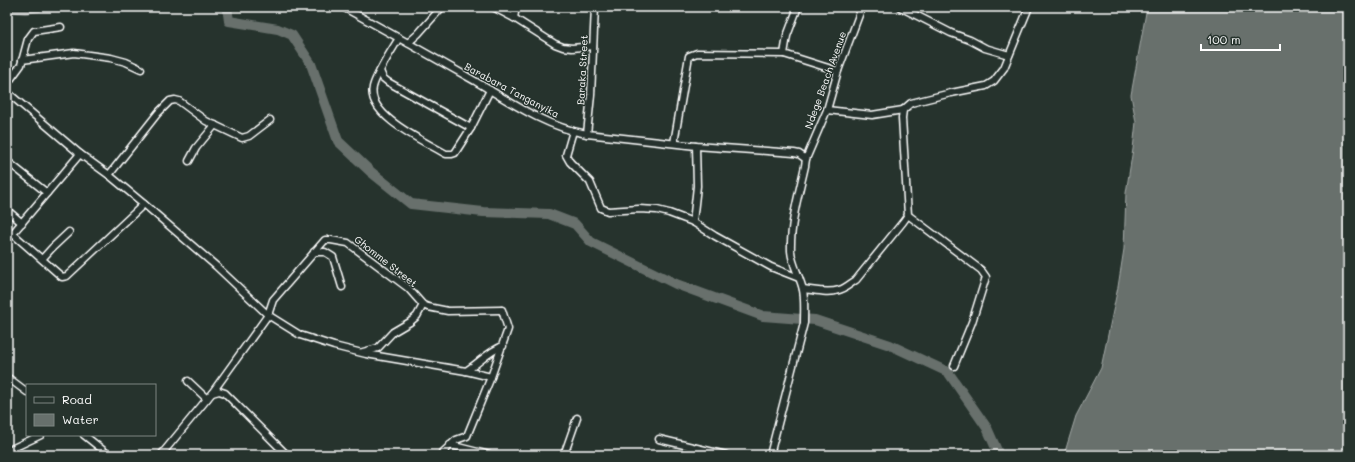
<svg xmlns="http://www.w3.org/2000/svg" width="1355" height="462" viewBox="0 0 1355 462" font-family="Mali,sans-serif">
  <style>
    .water { fill: #67706c; stroke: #a4a9a7 }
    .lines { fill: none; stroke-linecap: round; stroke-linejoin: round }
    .river { stroke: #67706c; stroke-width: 10 }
    .minor-casing { stroke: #fff; stroke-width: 9 }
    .minor { stroke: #26332d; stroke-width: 6 }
    .labels { text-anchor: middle; stroke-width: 3; stroke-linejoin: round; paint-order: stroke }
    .street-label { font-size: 10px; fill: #fff; stroke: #26332d }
  </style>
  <rect width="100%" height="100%" fill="#26332d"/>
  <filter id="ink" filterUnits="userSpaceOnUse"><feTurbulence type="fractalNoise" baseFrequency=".025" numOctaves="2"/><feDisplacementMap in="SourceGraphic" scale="8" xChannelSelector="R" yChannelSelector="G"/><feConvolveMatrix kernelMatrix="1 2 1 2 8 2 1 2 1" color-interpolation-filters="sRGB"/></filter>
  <g filter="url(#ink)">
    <path class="water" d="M 1147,7 L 1348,7 L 1348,455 L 1064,455 L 1076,416 L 1101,368 L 1118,287 L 1124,249 L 1126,193 L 1133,149 L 1136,122 L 1131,95 Z"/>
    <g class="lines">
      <g class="river">
        <path d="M 7,7 L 25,9 L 39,7"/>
        <path d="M 227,7 L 229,21 L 278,29 L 292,35 L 311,64 L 338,141 L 371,172 L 411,204 L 483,212 L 549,214 L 575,224 L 591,242 L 676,284 L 763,316 L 815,320 L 890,345 L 948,372 L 987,428 L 999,455"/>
      </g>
      <g class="minor-casing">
        <g id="minor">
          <path d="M 343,7 C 387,31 431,56 475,81 C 510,102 546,127 587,134 L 696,146 L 794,153 L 799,154 L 806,159"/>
          <path d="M 493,7 L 514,18 L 555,44 L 563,47 L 572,48 L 593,46"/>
          <path d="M 798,7 L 787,36 L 784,54 L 838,71"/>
          <path d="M 900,7 L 951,33 L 970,40 L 985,48 L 1009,55"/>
          <path d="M 514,18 L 516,7"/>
          <path d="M 399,38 C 392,50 376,74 373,87 C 366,116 426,142 446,154 L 452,154 L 455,153 L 471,128 L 490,90"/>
          <path d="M 408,43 L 418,34 L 442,7"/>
          <path d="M 22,60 L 74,53 L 111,58 L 126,62 L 141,69"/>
          <path d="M 380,71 L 383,78 L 388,82 L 471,128"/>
          <path d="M 7,84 L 21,65 L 28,39 L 34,31 L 61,27"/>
          <path d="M 7,92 L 80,154 L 109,175 L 144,204 L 216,266 L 268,315 L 300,335 L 334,346 L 366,354 L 466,371 L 491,377"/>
          <path d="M 827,110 L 872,115 L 903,110"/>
          <path d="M 573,131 L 566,155 L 570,162 L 590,182 L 601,208 L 608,211 L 639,209 L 657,210 L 669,213 L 693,222 L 715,236 L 771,267 L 799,278"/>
          <path d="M 587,134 L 591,95 L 595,7"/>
          <path d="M 674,143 L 689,56 L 697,53 L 784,54"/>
          <path d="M 7,161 L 47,193"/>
          <path d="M 189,161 L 196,148 L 215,125"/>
          <path d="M 109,175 L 158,113 L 170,101 L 175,100 L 179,101 L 206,121 L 242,138 L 249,136 L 270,120"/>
          <path d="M 7,210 L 22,223"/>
          <path d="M 908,215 L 981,270 L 986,277 L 972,322 L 954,366"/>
          <path d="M 693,222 L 697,186 L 696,146"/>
          <path d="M 13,234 L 62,277 L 67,276 L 144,204"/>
          <path d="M 7,240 L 80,154"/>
          <path d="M 314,252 L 325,252 L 333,257 L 342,287"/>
          <path d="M 42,259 L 52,248 L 69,232"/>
          <path d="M 803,289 C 814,290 828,294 839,290 C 845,289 851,283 856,280 L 903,222 L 908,215 L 902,118 L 903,110 L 911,103 L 951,93 L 986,86 L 994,81 L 1004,68 L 1029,7"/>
          <path d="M 363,352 L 378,348 L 393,332 L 410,322 L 417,316 L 423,305"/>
          <path d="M 466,371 C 479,363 489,351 503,346"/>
          <path d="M 7,377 L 27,392"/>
          <path d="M 188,381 L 207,399"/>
          <path d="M 212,393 L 219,391 L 225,393 L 287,455"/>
          <path d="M 84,435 L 109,455"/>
          <path d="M 659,439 L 726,455"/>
          <path d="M 450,445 L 490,455"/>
          <path d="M 7,451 L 41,435"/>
          <path d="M 161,455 L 212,393 L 268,315 L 273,300 L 325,240 L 331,240 L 348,243 L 408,288 L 423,305 L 428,307 L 448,311 L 501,310"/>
          <path d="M 440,455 L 456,440 L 467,436 L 469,431 L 491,377 L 508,329 L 502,310"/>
          <path d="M 564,455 L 577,418"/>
          <path d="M 770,455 L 804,323 C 804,312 805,301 803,290 C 800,276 792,265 791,251 C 790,223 799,193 805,166 L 806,159 L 827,110 L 838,71 L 862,7"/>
        </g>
      </g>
      <use href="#minor" class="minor"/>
    </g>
  </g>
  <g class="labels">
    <g class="street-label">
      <text transform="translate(582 70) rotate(-87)" y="4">Baraka Street</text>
      <text transform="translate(825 80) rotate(-70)" y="4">Ndege Beach Avenue</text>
      <text transform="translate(512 90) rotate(28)" y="4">Barabara Tanganyika</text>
      <text transform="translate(386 261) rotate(38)" y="4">Ghomme Street</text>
    </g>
  </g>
  <rect width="1355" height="462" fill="none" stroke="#26332d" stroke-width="24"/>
  <rect x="12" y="12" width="1331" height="438" fill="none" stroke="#fff" stroke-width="1.5" filter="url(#ink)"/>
  <rect x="26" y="384" width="130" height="52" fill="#26332d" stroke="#7d8581"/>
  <rect x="34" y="397" width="20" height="6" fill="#26332d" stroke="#7d8581"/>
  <text x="62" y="404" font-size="12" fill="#ffffff">Road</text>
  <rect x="34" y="414" width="20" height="12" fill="#67706c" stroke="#7d8581"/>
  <text x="62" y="424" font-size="12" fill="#ffffff">Water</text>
  <path d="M1201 44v6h79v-6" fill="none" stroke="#ffffff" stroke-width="2"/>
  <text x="1207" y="44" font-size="12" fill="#ffffff" stroke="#26332d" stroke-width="3" paint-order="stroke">100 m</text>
</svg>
